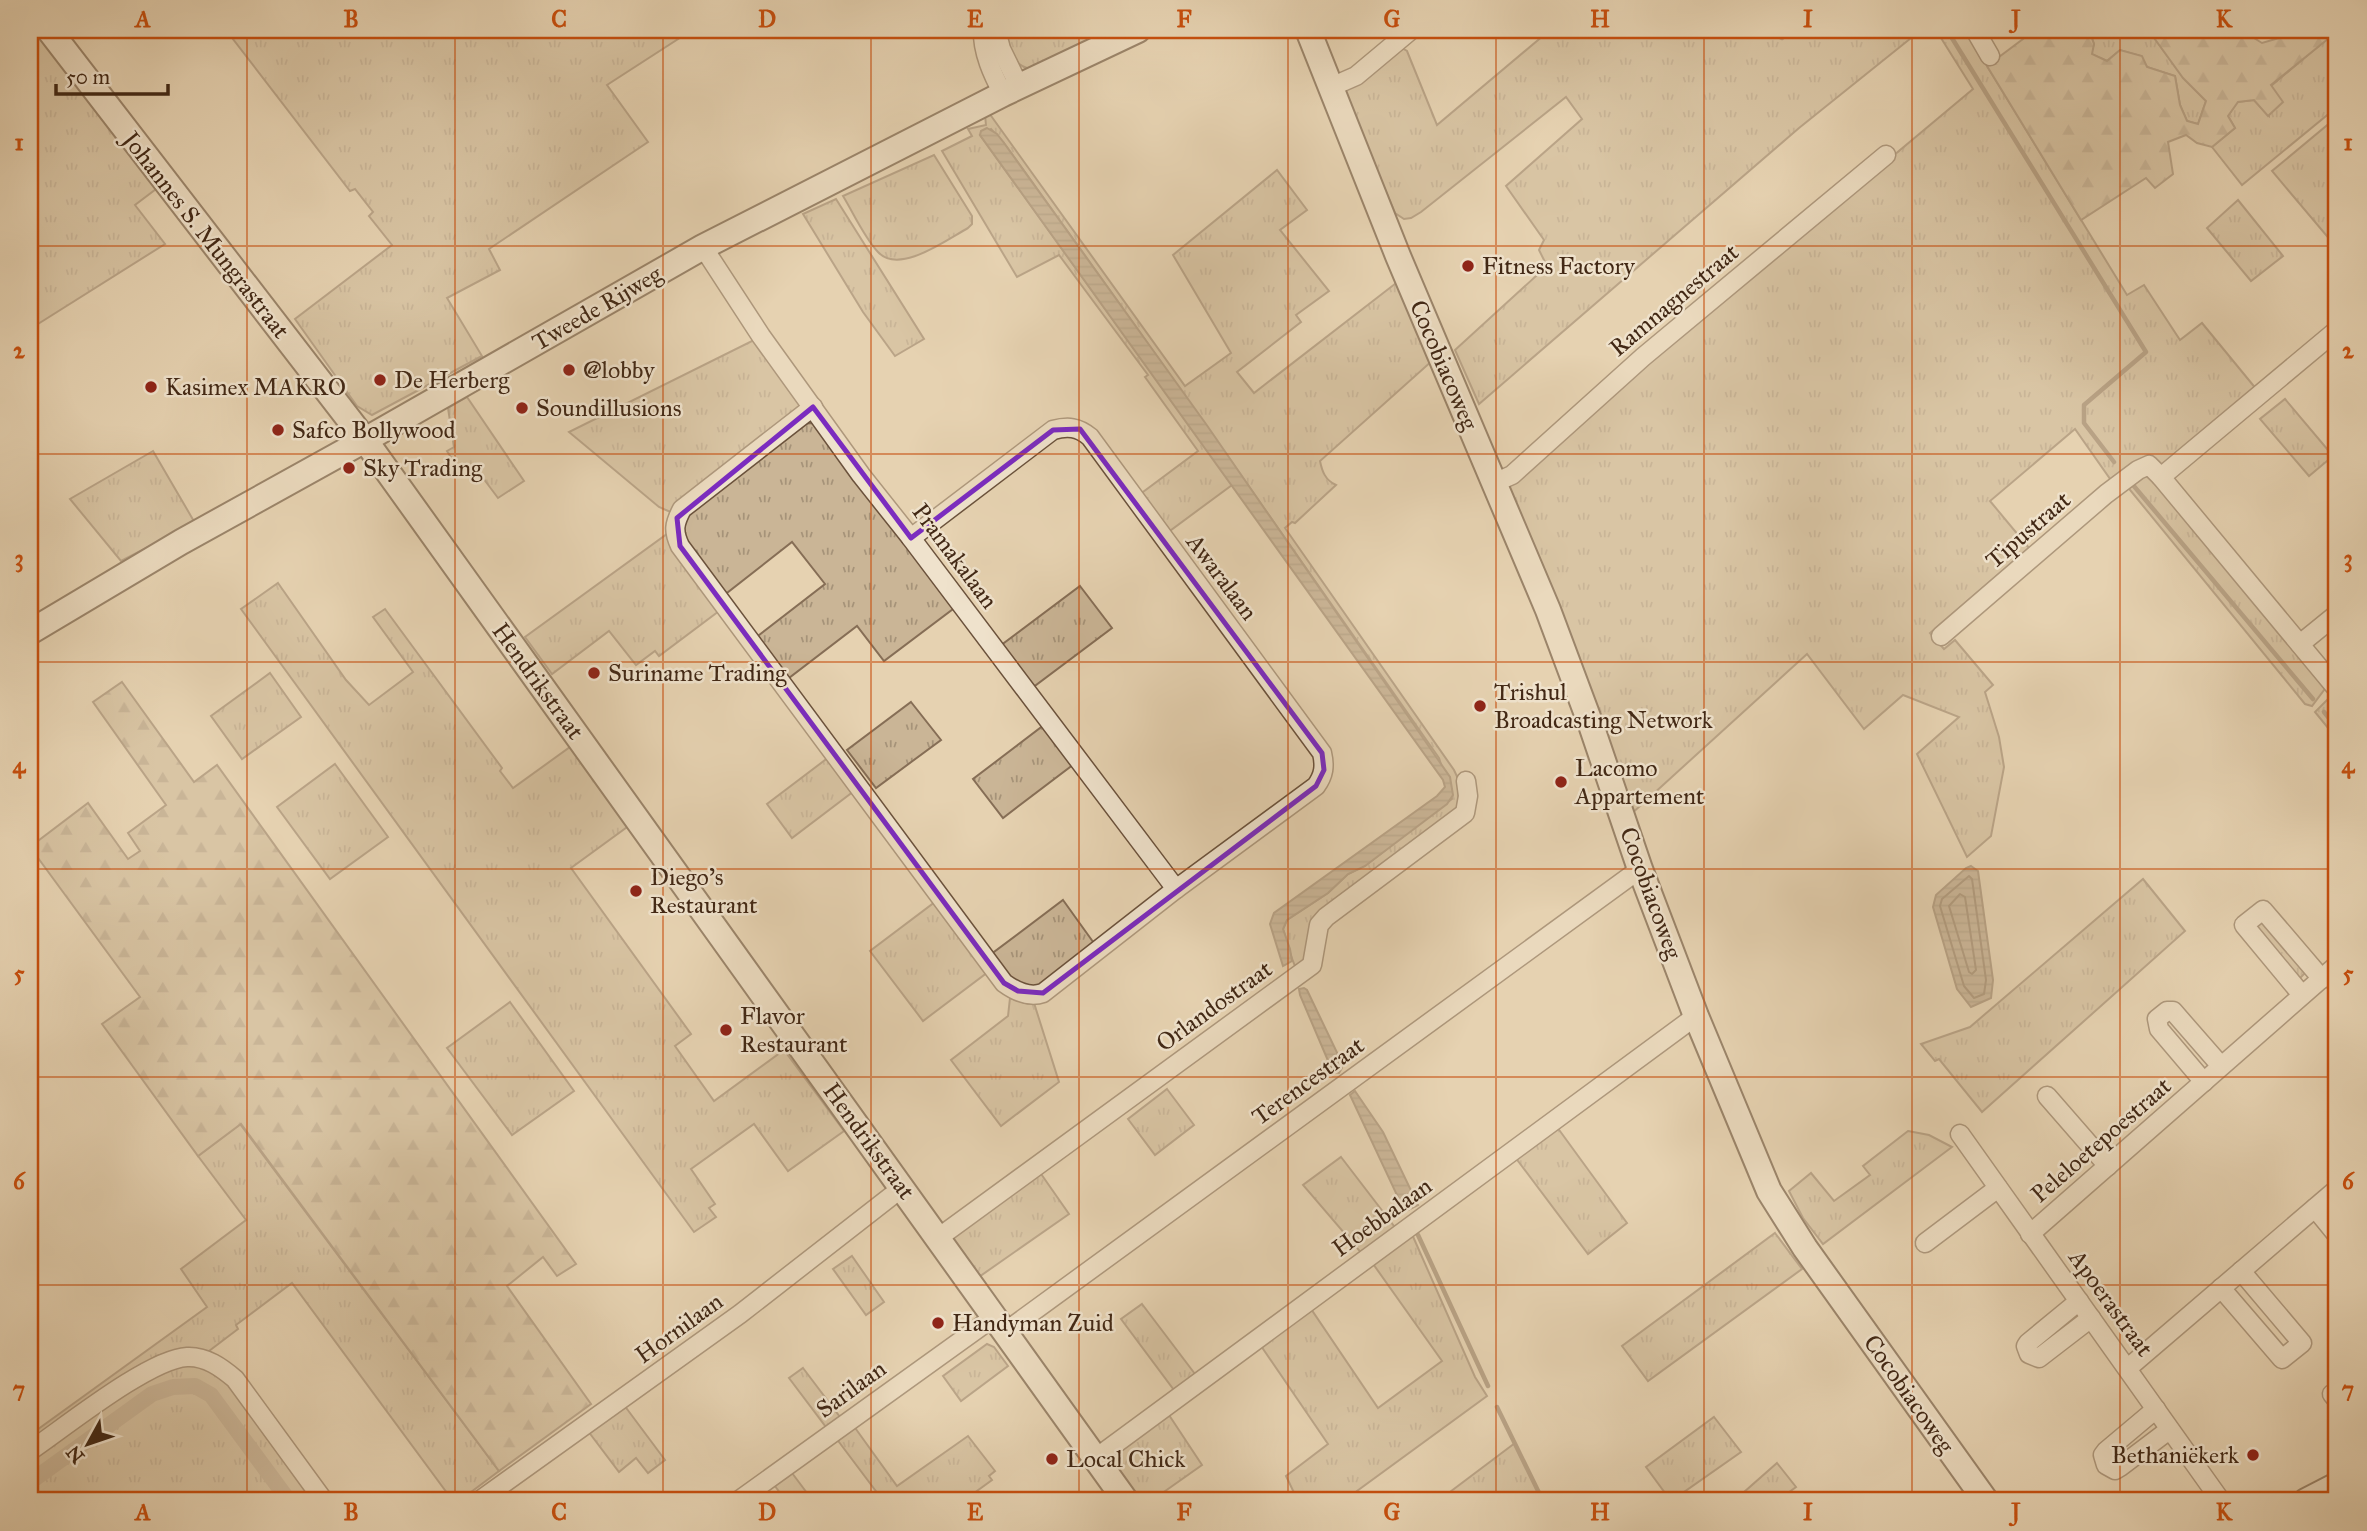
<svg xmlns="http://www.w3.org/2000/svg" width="2367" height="1531" viewBox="0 0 2367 1531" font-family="'IM FELL Great Primer',serif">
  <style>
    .grass { fill: url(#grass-tufts); stroke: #866e56; stroke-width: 2 }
    .forest { fill: url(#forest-firs); stroke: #866e56; stroke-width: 2 }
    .water { fill: url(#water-rules); stroke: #836b53; stroke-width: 2 }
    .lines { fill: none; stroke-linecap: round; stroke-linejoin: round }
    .shore { stroke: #786048; stroke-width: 2 }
    .stream { stroke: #836b53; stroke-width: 4.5 }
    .canal { stroke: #ae987c; stroke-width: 16 }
    .street-casing { stroke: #6b523c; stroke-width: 21 }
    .secondary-casing { stroke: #422815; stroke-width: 28 }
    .street { stroke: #efe2cc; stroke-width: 18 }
    .secondary { stroke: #efe2cc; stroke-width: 24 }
    .marked { fill: none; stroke: #7b2cbf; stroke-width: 5; stroke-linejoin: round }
    .grid { fill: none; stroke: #c74f0e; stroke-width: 2; stroke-opacity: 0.55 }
    .poi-dot { fill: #8f2418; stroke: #efe2cc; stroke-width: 2.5 }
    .labels { text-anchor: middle; stroke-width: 5; stroke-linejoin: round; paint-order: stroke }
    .street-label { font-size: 24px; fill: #422815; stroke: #efe2cc }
    .poi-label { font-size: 24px; fill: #422815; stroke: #efe2cc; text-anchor: start }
    .neatline { fill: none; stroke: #c74f0e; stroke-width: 2.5 }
    .grid-label { font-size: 23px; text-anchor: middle; font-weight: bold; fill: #c74f0e }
  </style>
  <defs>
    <pattern id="grass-tufts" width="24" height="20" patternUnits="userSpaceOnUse" patternTransform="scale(1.75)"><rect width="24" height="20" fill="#cab596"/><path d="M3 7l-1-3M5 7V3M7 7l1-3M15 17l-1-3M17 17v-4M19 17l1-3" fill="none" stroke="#a69379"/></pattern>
    <pattern id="forest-firs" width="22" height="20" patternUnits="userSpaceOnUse" patternTransform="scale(1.75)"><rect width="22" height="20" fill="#cab596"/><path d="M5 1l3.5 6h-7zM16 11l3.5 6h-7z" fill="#a69379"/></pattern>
    <pattern id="water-rules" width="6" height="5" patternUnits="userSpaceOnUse" patternTransform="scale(1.75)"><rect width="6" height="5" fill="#ae987c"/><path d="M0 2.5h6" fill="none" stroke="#8f7c64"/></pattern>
  </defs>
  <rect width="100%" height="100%" fill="#e6d2b1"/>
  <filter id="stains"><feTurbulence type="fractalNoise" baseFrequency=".00286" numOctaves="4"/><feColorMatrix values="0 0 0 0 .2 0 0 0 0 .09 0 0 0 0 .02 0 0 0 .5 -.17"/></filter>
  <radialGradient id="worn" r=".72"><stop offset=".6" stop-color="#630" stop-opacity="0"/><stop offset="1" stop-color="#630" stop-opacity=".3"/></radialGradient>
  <g class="grass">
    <path d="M 30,30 L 41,30 L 160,186 L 135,205 L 165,244 L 30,329 Z"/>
    <path d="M 226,30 L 692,30 L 607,85 L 648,142 L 489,249 L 500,270 L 447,298 L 482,356 L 372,415 L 357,406 L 295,319 L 392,245 L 369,216 L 373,212 L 355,189 L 350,191 Z"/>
    <path d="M 1002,30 L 1105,30 L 1108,35 L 1031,69 C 1011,66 1009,46 1002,30 Z"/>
    <path d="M 1550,30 L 1921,30 L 1799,128 L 1479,404 L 1455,350 L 1547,266 L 1539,250 L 1544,240 L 1506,186 L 1582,119 L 1566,97 L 1421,212 L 1411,218 L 1404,219 L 1395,213 L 1345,95 L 1346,89 L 1400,47 L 1407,51 L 1437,125 Z"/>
    <path d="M 1936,30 L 1965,30 L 2127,295 L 2144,285 L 2180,340 L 2202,323 L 2257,390 L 2167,467 L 2113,483 L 2075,429 L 1990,501 L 2029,548 L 1930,633 L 1944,649 L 1955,640 L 1993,685 L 1985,692 L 1999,737 L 2004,767 L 1991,836 L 1967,857 L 1917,754 L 1959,717 L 1903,695 L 1864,729 L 1807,654 L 1629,816 L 1506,484 L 1637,370 L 1973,89 Z"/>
    <path d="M 2089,30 L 2155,30 L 2152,35 L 2183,77 L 2206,101 L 2198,124 L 2187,121 L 2180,105 L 2175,76 L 2147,67 L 2141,56 L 2120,50 L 2107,61 L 2091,54 L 2094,44 Z"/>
    <path d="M 2334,33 L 2337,37 L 2337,107 L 2242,185 L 2212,147 L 2235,128 L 2228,116 L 2237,102 L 2254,100 L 2269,116 L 2271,86 Z"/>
    <path d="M 989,113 L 1185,386 L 1231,353 L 1173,255 L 1277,170 L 1307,210 L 1280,230 L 1329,291 L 1296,315 L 1301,322 L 1237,372 L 1254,393 L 1400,280 L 1433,360 L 1320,461 C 1322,471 1325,480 1336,485 L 1295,523 L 1292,522 L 1285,528 L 1454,770 L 1461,785 L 1463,806 L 1326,912 L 1309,961 L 1297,970 C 1290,958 1288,943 1283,929 L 1287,920 L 1328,893 L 1348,874 L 1365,866 L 1452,799 L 1439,758 C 1295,552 1151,346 1004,143 L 991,129 L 980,135 L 1232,485 L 1167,533 L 1139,495 L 1198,451 L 1145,377 L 1148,375 L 1059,255 L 1017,277 L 942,151 L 972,136 L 968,129 L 986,125 L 985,115 Z"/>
    <path d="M 2337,117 L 2337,248 L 2272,171 Z"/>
    <path d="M 934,155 L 972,216 L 972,224 L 968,228 C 946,240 899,275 878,252 C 864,237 854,214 843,196 Z"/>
    <path d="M 836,199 L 924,339 L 895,356 L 863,312 L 803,214 Z"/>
    <path d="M 2238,200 L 2283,256 L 2251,281 L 2207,228 Z"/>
    <path d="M 756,339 L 800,399 L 799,407 L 673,513 L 659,507 L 569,432 Z"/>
    <path d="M 467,397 L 524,481 L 498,498 L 474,466 L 461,473 L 447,451 L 454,447 L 448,408 Z"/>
    <path d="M 2285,399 L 2333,456 L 2309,476 L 2260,419 Z"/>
    <path d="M 814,423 L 957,606 L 884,661 L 857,626 L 785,681 L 754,639 L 825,584 L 792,542 L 723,596 C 707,574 676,547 683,518 L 800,424 Z"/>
    <path d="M 153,451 L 195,523 L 121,561 L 70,499 Z"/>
    <path d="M 2151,473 L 2327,686 L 2312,706 L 2305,704 L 2126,485 Z"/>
    <path d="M 667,534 L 719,611 L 659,656 L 655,651 L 636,665 L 609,631 L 552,674 L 525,637 Z"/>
    <path d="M 278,583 L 346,680 L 369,705 L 413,672 L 373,617 L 385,609 L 502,768 L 500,771 L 513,788 L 577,742 L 634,822 L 571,868 L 691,1034 L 675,1046 L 714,1101 L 784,1050 L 844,1131 L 788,1171 L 754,1124 L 691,1169 L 715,1204 L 709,1208 L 716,1217 L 694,1232 L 241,609 Z"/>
    <path d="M 1080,586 L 1112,628 L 1032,688 L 1000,646 Z"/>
    <path d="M 270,673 L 301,717 L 242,759 L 211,716 Z"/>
    <path d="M 2334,693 L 2337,697 L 2337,739 L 2315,712 Z"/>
    <path d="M 911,702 L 941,740 L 876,788 L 847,750 Z"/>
    <path d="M 1044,725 L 1074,764 L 1003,818 L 973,779 Z"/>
    <path d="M 829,757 L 854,791 L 792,838 L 767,804 Z"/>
    <path d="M 335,764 L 388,837 L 330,879 L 277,807 Z"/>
    <path d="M 2143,879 L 2185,931 L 1982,1112 L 1939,1059 L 1935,1061 L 1921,1044 L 1970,1027 Z"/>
    <path d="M 1063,900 L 1096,946 L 1041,990 L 1020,988 L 990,955 Z"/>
    <path d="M 935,902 L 988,972 L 923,1021 L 870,951 Z"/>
    <path d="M 2257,917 L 2308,970 L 2300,978 L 2295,979 L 2253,928 Z"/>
    <path d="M 1010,998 L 1028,1004 L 1034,1003 L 1059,1082 L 1001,1126 L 951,1060 L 1008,1016 Z"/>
    <path d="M 510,1002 L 574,1091 L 512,1135 L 447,1048 Z"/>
    <path d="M 1167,1089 L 1194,1125 L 1155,1155 L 1128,1119 Z"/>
    <path d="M 240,1124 L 499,1471 L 459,1501 L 453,1501 L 292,1283 L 236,1325 L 238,1329 L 209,1351 L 184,1349 L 156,1356 L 30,1445 L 30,1435 L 207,1307 L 181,1269 L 246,1220 L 198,1156 Z"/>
    <path d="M 1557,1127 L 1627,1223 L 1588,1254 L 1515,1157 Z"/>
    <path d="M 1908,1131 L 1929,1135 L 1952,1147 L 1823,1244 L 1803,1218 L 1789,1191 L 1811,1173 L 1834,1201 L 1870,1175 L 1863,1166 Z"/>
    <path d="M 1341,1157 L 1397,1230 L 1363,1255 L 1303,1185 Z"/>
    <path d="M 1039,1171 L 1069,1214 L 976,1279 L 951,1236 Z"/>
    <path d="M 1411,1232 L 1475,1377 L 1487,1396 L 1357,1491 L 1364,1501 L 1298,1501 L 1286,1476 L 1328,1444 L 1259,1343 L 1309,1306 L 1378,1408 L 1442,1361 L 1371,1261 Z"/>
    <path d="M 1775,1233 L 1802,1269 L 1648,1381 L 1622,1346 Z"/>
    <path d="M 852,1256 L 884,1302 L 866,1315 L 833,1269 Z"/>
    <path d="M 1142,1304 L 1195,1374 L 1174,1390 L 1121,1319 Z"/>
    <path d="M 987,1344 L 994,1347 L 1008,1366 L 961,1401 L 943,1376 Z"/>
    <path d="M 197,1365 L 212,1371 L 225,1380 L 317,1501 L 30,1501 L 30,1461 L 148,1378 L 177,1366 Z"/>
    <path d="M 803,1368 L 840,1417 L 826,1427 L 789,1378 Z"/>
    <path d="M 624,1405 L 665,1460 L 648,1473 L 636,1458 L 619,1472 L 588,1431 Z"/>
    <path d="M 1167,1412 L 1202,1465 L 1151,1501 L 1132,1501 L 1107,1455 Z"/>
    <path d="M 1714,1417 L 1741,1452 L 1671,1501 L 1646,1467 Z"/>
    <path d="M 853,1425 L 897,1486 L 968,1436 L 995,1471 L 989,1476 L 992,1480 L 963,1501 L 876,1501 L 881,1498 L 836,1438 Z"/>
    <path d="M 1515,1443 L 1543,1501 L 1438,1501 Z"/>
    <path d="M 1777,1463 L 1796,1487 L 1777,1501 L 1749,1501 L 1743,1493 Z"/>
    <path d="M 789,1469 L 813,1501 L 786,1501 L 772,1482 Z"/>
  </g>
  <g class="forest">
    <path d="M 2035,30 L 2089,30 L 2094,44 L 2092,54 L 2107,61 L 2120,50 L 2142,56 L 2147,67 L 2175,76 L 2180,105 L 2187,121 L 2198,124 L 2206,101 L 2183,78 L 2152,35 L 2155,30 L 2241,30 L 2262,43 L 2279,38 L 2292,30 L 2337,30 L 2337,37 L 2334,34 L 2271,85 L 2283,102 L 2268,116 L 2254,100 L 2238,102 L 2228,116 L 2235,128 L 2212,147 L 2197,143 L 2186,135 L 2168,142 L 2173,174 L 2155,188 L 2146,178 L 2081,220 L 1987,66 Z"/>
    <path d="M 122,682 L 194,782 L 217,765 L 576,1264 L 557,1276 L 543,1257 L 507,1286 L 591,1404 L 499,1471 L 241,1124 L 198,1156 L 102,1024 L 140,997 L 30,847 L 88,803 L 128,859 L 140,851 L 128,833 L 166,805 L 93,702 Z"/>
  </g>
  <g class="water">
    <path d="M 987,128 L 997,134 L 1004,143 L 1206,424 L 1450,777 L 1453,795 L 1447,804 L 1365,866 L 1348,874 L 1328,893 L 1287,920 L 1283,929 L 1290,949 L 1292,961 L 1283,966 L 1270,924 L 1274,913 L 1437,796 L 1445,787 L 1443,780 L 980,135 L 981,131 Z"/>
    <path d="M 1971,866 L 1978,871 L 1993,980 L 1991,998 L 1971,1007 L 1957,989 L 1933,907 L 1936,895 L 1966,868 Z"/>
    <path d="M 1304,988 L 1307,990 L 1342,1063 L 1342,1068 L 1339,1073 L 1334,1072 L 1329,1063 L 1300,995 L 1299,989 Z"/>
    <path d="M 1355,1091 L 1383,1132 L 1418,1205 L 1406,1211 L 1403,1208 L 1350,1095 Z"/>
  </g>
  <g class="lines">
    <g class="shore">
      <path d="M 1969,876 L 1972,879 L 1986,980 L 1984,994 L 1974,998 L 1964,986 L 1940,906 L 1942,899 Z"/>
      <path d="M 1960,894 L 1965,897 L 1976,970 L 1972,974 L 1969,972 L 1949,906 Z"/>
    </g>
    <g class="stream">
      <path d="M 1767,30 L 1782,38 L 1792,30"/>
      <path d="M 1947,30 L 2146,352 L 2084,405 L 2084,423 L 2114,462"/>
      <path d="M 2133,485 L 2313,699"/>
      <path d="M 2324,712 L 2337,728"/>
      <path d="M 1418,1235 L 1488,1386"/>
      <path d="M 1497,1407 L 1543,1501"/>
    </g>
    <path class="canal" d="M 30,1482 L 152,1394 L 173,1387 L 195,1386 L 211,1395 L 289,1501"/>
    <g class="street-casing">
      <g id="street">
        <path d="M 983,30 C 982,52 993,75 1003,94"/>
        <path d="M 996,30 L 1001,49 L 1019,86"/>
        <path d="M 1975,30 L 1990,56"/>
        <path d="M 1331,87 L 1356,76 L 1411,30"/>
        <path d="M 703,247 L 761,336 L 861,475 L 911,538 L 1176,889"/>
        <path d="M 813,407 L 682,509 C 674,524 673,531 680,546 L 1004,983 C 1015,991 1029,998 1043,993 L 1176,889 L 1316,786 C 1324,775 1325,766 1322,753 L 1090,437 C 1078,427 1068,426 1053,430 L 911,538"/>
        <path d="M 2161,477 L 2337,330"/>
        <path d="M 1494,483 L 1512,475 L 1643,357 L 1886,155"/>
        <path d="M 1941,636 L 2106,494 L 2138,470 L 2149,465 L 2161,477 L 2337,689"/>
        <path d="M 2300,644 L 2337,614"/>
        <path d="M 2302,995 L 2244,925 L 2263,910 L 2322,979"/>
        <path d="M 2204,1082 L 2159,1029 L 2157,1019 L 2167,1011 L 2173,1011 L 2221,1066"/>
        <path d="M 2047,1096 L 2108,1166"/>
        <path d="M 1960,1134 L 2221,1501"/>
        <path d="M 2315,1208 L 2337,1235"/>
        <path d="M 2030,1234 L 2337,965"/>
        <path d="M 938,1238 L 1312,965 L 1319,925 L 1326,917 L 1465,813 L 1468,796 L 1466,781"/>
        <path d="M 1925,1243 L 1998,1188"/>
        <path d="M 2221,1288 L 2282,1359 L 2302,1343 L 2241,1271"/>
        <path d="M 2079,1301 L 2028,1343 L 2026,1346 L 2029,1354 L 2039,1358 L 2091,1318"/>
        <path d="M 1005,1332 L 1640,869"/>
        <path d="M 2128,1368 L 2337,1189"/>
        <path d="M 2332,1394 L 2337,1400"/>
        <path d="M 2156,1409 L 2106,1451 L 2103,1455 L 2106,1465 L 2115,1470 L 2120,1467 L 2169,1430"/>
        <path d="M 30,1451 C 64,1428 149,1359 187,1357 C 206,1356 222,1368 235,1379 L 324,1501"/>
        <path d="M 1096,1458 L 1696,1016"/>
        <path d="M 479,1501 L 740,1314 L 903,1187"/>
        <path d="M 738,1501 L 994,1317"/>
      </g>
    </g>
    <g class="secondary-casing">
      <g id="secondary">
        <path d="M 49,30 L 365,440 L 1126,1501"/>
        <path d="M 1308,30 L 1398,256 L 1548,610 L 1591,725 L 1640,869 L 1696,1016 L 1769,1191 L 1805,1248 L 1986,1501"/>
        <path d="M 30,632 L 181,542 L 365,440 L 703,247 L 1003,94 L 1138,30"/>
        <path d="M 2306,1501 L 2337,1485"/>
      </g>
    </g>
    <use href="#street" class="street"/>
    <use href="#secondary" class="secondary"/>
  </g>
  <path d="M0 0H2367V1531H0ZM 813,407 L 911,538 L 1053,430 L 1080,429 L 1322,753 L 1324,770 L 1316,786 L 1043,993 L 1018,991 L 1004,983 L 680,546 L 677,518 Z" fill="#e6d2b1" fill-opacity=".55" fill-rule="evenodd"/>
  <path class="marked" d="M 813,407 L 911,538 L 1053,430 L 1080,429 L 1322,753 L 1324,770 L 1316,786 L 1043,993 L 1018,991 L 1004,983 L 680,546 L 677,518 Z"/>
  <path class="grid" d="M 247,30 L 247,1501M 455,30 L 455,1501M 663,30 L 663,1501M 871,30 L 871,1501M 1079,30 L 1079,1501M 1288,30 L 1288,1501M 1496,30 L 1496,1501M 1704,30 L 1704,1501M 1912,30 L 1912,1501M 2120,30 L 2120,1501M 30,246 L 2337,246M 30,454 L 2337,454M 30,662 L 2337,662M 30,869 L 2337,869M 30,1077 L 2337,1077M 30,1285 L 2337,1285"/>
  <g class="poi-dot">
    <circle cx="1468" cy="266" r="7"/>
    <circle cx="569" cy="370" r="7"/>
    <circle cx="380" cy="380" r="7"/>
    <circle cx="151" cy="387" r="7"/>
    <circle cx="522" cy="408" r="7"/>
    <circle cx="278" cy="430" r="7"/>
    <circle cx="349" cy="468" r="7"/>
    <circle cx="594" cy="673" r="7"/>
    <circle cx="1480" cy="706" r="7"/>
    <circle cx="1561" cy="782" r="7"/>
    <circle cx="636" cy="891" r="7"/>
    <circle cx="726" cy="1030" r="7"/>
    <circle cx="938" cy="1323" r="7"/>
    <circle cx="2253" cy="1455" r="7"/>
    <circle cx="1052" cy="1459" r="7"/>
  </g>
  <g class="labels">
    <g class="street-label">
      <text transform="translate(206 235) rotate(52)" y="8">Johannes S. Mungrastraat</text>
      <text transform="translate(1674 300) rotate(-40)" y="8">Ramnagnestraat</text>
      <text transform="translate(597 308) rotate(-30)" y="8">Tweede Rijweg</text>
      <text transform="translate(1444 365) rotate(67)" y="8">Cocobiacoweg</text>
      <text transform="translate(2028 530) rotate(-41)" y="8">Tipustraat</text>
      <text transform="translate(955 556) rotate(53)" y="8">Pramakalaan</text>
      <text transform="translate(1222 577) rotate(53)" y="8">Awaralaan</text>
      <text transform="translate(538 681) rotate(54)" y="8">Hendrikstraat</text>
      <text transform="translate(1651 893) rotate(70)" y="8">Cocobiacoweg</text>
      <text transform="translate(1214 1006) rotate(-36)" y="8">Orlandostraat</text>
      <text transform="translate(1308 1081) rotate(-36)" y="8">Terencestraat</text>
      <text transform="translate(2101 1140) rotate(-41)" y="8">Peleloetepoestraat</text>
      <text transform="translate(869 1141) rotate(54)" y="8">Hendrikstraat</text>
      <text transform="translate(1382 1217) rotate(-36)" y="8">Hoebbalaan</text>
      <text transform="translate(2111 1303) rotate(54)" y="8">Apoerastraat</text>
      <text transform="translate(679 1328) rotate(-36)" y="8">Hornilaan</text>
      <text transform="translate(851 1389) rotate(-36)" y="8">Sarilaan</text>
      <text transform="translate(1909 1394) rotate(55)" y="8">Cocobiacoweg</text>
    </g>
    <g class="poi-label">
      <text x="1482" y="274">Fitness Factory</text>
      <text x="583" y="378">@lobby</text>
      <text x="394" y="388">De Herberg</text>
      <text x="165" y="395">Kasimex MAKRO</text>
      <text x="536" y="416">Soundillusions</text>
      <text x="292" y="438">Safco Bollywood</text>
      <text x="363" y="476">Sky Trading</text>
      <text x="608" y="681">Suriname Trading</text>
      <text x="1494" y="700">Trishul<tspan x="1494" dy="28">Broadcasting Network</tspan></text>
      <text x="1575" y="776">Lacomo<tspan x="1575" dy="28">Appartement</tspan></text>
      <text x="650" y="885">Diego's<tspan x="650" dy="28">Restaurant</tspan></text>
      <text x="740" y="1024">Flavor<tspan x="740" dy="28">Restaurant</tspan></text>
      <text x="952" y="1331">Handyman Zuid</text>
      <text x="2239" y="1463" text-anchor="end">Bethaniëkerk</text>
      <text x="1066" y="1467">Local Chick</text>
    </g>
  </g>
  <rect width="2367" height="1531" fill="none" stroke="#e6d2b1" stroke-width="77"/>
  <g transform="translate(88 1444) rotate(230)" stroke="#efe2cc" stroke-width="5" paint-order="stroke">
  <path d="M0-5L12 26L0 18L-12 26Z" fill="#422815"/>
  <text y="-10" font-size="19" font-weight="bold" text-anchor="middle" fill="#422815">N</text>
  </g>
  <path d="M56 84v10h112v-10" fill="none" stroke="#422815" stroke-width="3.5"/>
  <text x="66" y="84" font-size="21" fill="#422815" stroke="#efe2cc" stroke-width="5" paint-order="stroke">50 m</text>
  <rect x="38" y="38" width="2290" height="1454" class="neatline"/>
  <g class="grid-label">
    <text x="143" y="27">A</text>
    <text x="351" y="27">B</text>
    <text x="559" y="27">C</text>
    <text x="767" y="27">D</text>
    <text x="975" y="27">E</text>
    <text x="1184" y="27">F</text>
    <text x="1392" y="27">G</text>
    <text x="1600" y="27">H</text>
    <text x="1808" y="27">I</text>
    <text x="2016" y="27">J</text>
    <text x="2224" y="27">K</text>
    <text x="19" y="150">1</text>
    <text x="2348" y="150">1</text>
    <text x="19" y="358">2</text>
    <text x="2348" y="358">2</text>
    <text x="19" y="566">3</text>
    <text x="2348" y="566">3</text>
    <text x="19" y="773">4</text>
    <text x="2348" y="773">4</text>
    <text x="19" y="981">5</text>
    <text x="2348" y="981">5</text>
    <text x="19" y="1189">6</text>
    <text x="2348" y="1189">6</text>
    <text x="19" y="1397">7</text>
    <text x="2348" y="1397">7</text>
    <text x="143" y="1520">A</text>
    <text x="351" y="1520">B</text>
    <text x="559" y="1520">C</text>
    <text x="767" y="1520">D</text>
    <text x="975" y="1520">E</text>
    <text x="1184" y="1520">F</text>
    <text x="1392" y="1520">G</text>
    <text x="1600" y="1520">H</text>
    <text x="1808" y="1520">I</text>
    <text x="2016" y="1520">J</text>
    <text x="2224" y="1520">K</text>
  </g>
  <rect width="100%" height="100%" filter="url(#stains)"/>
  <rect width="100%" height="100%" fill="url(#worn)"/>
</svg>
